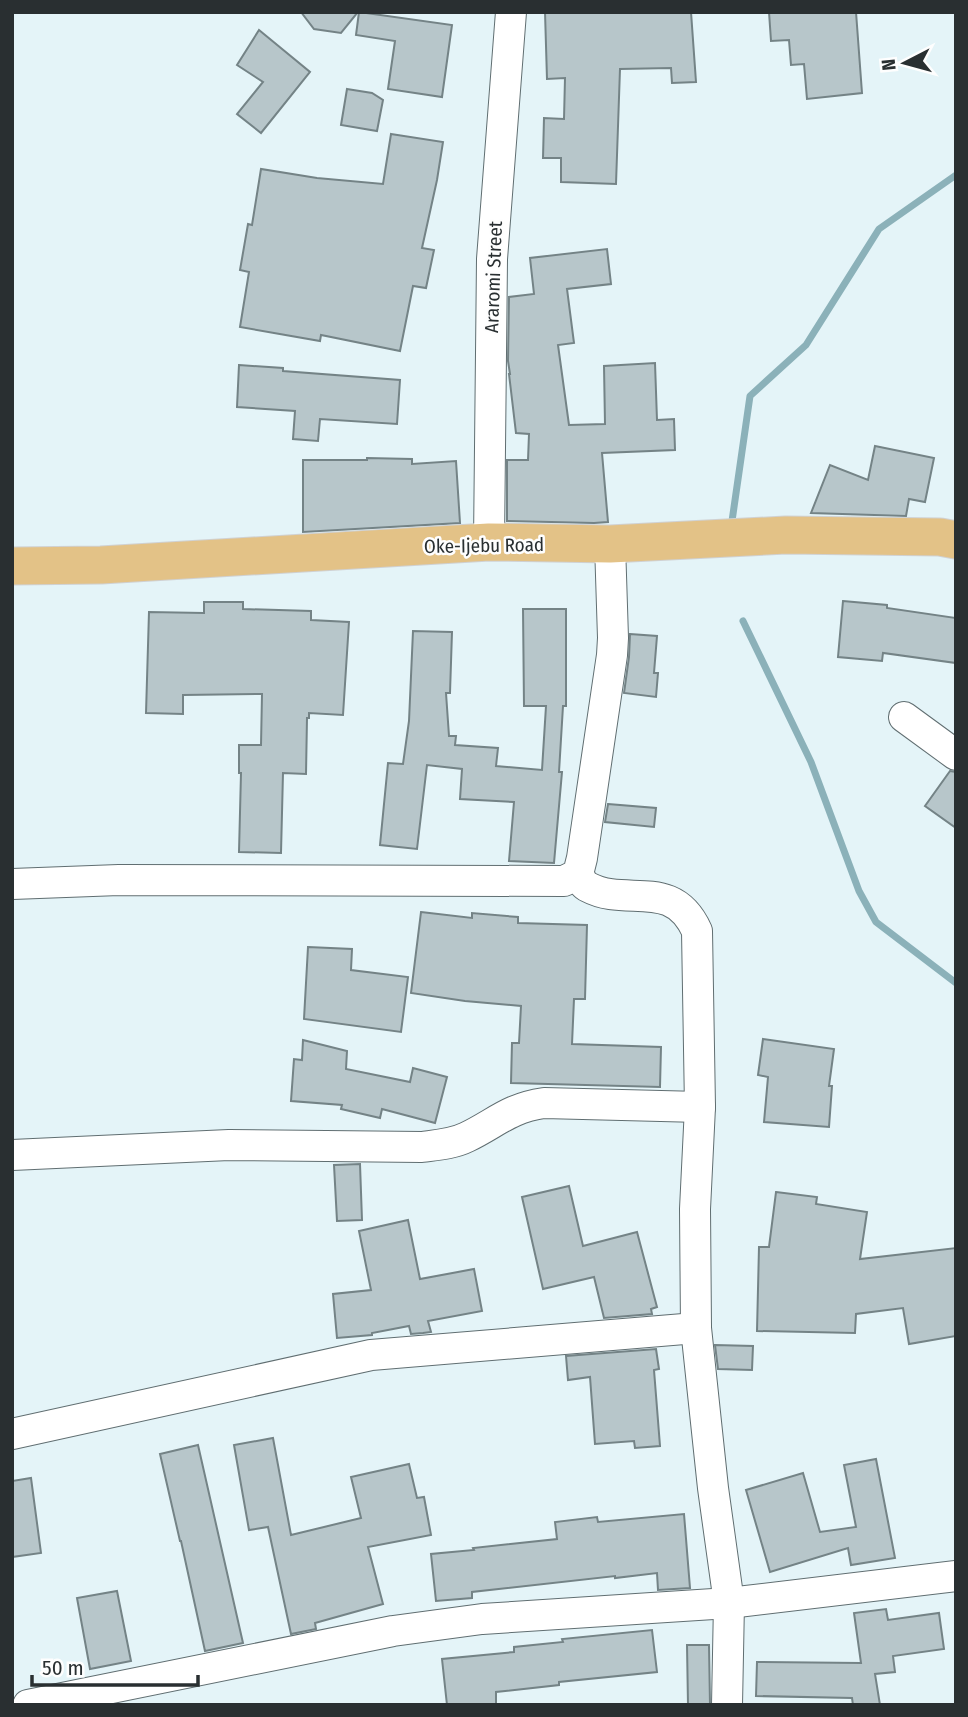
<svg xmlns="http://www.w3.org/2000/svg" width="968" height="1717" viewBox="0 0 968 1717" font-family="'Fira Sans Condensed',sans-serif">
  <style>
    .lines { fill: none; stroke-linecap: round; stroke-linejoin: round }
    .stream { stroke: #8bb1b9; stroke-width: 7 }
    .building { fill: #b7c6ca; stroke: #748386; stroke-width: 2 }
    .minor-casing { stroke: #606e71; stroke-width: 32 }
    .major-casing { stroke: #d0d1d2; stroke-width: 39 }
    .minor { stroke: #fff; stroke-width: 30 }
    .major { stroke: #e3c287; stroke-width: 37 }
    .labels { text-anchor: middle; stroke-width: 5; stroke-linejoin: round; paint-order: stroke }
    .street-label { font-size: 19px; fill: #292f31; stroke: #fefefe }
  </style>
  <rect width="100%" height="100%" fill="#e4f4f8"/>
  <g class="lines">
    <g class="stream">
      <path d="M 731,528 L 750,396 L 806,345 L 879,229 L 956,175"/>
      <path d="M 743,621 L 811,762 L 859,891 L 876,922 L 956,983"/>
    </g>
  </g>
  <g class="building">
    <path d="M 301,12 L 358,12 L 341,33 L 314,29 Z"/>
    <path d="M 359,12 L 452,25 L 442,97 L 388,89 L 395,41 L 356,35 Z"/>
    <path d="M 545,12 L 691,12 L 696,82 L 672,83 L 671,68 L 620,69 L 616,184 L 561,182 L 561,158 L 543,158 L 544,118 L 564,119 L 565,78 L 547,79 Z"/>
    <path d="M 769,12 L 856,12 L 862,93 L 807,99 L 804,64 L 791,65 L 789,40 L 771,41 Z"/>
    <path d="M 259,30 L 310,72 L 261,133 L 237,114 L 263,82 L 237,65 Z"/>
    <path d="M 347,89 L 372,93 L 383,100 L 377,131 L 341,125 Z"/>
    <path d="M 391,134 L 443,142 L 437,180 L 422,248 L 434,250 L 426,288 L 413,286 L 400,351 L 321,335 L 320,341 L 240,327 L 249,272 L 240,270 L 248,224 L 252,225 L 261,169 L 317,178 L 383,184 Z"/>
    <path d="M 607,249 L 611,284 L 567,289 L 574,343 L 558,345 L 569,425 L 605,424 L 604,366 L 655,363 L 657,420 L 674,419 L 675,450 L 602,453 L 608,522 L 594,523 L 507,521 L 507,460 L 528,460 L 529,434 L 516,433 L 509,374 L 510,374 L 508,361 L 509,297 L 534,294 L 530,258 Z"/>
    <path d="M 239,365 L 283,368 L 283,371 L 400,380 L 397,424 L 320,419 L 318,441 L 293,439 L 295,411 L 237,407 Z"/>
    <path d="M 875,446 L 934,458 L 925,502 L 909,499 L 906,516 L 811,513 L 830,465 L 868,480 Z"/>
    <path d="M 367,458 L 412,459 L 412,464 L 456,461 L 460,523 L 303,532 L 303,460 L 367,460 Z"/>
    <path d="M 843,601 L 887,605 L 887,608 L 956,618 L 956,663 L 883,653 L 882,661 L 838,657 Z"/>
    <path d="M 204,602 L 243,602 L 243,609 L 311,611 L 311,620 L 349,622 L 343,715 L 309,713 L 309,718 L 307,718 L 306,774 L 283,773 L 281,853 L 239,852 L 241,773 L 239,773 L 239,745 L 261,745 L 262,694 L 183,695 L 183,714 L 146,713 L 149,612 L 204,613 Z"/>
    <path d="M 523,609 L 566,609 L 566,706 L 563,706 L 559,772 L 562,772 L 554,863 L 509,861 L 514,802 L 460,799 L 462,769 L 427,765 L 417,849 L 380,845 L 388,763 L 403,764 L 409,721 L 413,631 L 452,632 L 450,693 L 446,693 L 449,736 L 456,736 L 455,745 L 498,748 L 496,766 L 542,770 L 546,706 L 524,706 Z"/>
    <path d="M 630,634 L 657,636 L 654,673 L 658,673 L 656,697 L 624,693 L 629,657 Z"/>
    <path d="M 950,771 L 956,772 L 956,828 L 925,806 Z"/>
    <path d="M 608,804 L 656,808 L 654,827 L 605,822 Z"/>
    <path d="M 421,912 L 472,918 L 472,913 L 518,917 L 518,923 L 587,925 L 585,999 L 574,999 L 572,1044 L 661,1047 L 660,1087 L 511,1083 L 512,1043 L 519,1043 L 521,1006 L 465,1001 L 411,993 Z"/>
    <path d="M 308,947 L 352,949 L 351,970 L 408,977 L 401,1032 L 304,1019 Z"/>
    <path d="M 763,1039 L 834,1049 L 829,1086 L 832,1086 L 829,1127 L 764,1122 L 768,1077 L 758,1075 Z"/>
    <path d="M 303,1040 L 347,1051 L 346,1069 L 410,1082 L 413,1068 L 447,1077 L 435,1123 L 382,1109 L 380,1118 L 341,1109 L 342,1105 L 291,1101 L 294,1059 L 302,1060 Z"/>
    <path d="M 360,1164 L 362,1220 L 337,1221 L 334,1165 Z"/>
    <path d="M 569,1186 L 583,1246 L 637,1232 L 657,1307 L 651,1309 L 652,1314 L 604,1318 L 594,1277 L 543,1289 L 522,1197 Z"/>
    <path d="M 776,1192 L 817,1197 L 816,1204 L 867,1212 L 860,1259 L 956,1248 L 956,1336 L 909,1344 L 903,1308 L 856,1314 L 855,1333 L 757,1331 L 759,1247 L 769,1247 Z"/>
    <path d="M 408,1220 L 420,1279 L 474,1269 L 482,1311 L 428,1321 L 431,1332 L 423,1333 L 411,1334 L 409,1326 L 372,1333 L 372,1335 L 337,1338 L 333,1294 L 371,1290 L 359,1231 Z"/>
    <path d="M 715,1345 L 753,1346 L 752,1370 L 718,1369 Z"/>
    <path d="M 656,1349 L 659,1369 L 654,1370 L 660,1446 L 635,1448 L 634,1441 L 595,1444 L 590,1377 L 568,1380 L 566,1356 Z"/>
    <path d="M 273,1438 L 291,1535 L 361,1518 L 351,1477 L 409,1464 L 417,1498 L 424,1497 L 431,1535 L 368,1547 L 383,1604 L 315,1623 L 316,1629 L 291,1634 L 268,1527 L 249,1530 L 234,1445 Z"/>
    <path d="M 198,1445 L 243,1643 L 205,1651 L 181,1541 L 180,1541 L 160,1454 Z"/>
    <path d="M 876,1459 L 895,1558 L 851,1565 L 848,1548 L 770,1572 L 746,1490 L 803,1473 L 820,1532 L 856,1527 L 844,1465 Z"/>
    <path d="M 31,1478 L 41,1553 L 12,1557 L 12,1481 Z"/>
    <path d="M 684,1514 L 690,1588 L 658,1590 L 657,1573 L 615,1578 L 615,1576 L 472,1592 L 472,1598 L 436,1601 L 431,1554 L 474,1550 L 473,1548 L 557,1539 L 555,1522 L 597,1517 L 598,1522 Z"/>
    <path d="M 117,1591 L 131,1661 L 90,1669 L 77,1598 Z"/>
    <path d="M 886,1609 L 888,1620 L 939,1613 L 944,1649 L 893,1656 L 895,1672 L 875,1674 L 880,1705 L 853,1705 L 852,1698 L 756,1696 L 757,1662 L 861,1663 L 854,1613 Z"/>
    <path d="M 652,1630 L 657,1672 L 559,1682 L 559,1685 L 496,1692 L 496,1705 L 447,1705 L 442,1659 L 514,1652 L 514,1647 L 563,1642 L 562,1639 Z"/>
    <path d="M 687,1645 L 709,1645 L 710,1705 L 688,1705 Z"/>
  </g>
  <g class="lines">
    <g class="minor-casing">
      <g id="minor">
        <path d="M 489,542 L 492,259 L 511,12"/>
        <path d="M 904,717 L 956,755"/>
        <path d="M 578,874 C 581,879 583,885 588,887 C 627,908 672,876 697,931 L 700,1107 L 695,1209 L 696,1328 L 713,1488 L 729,1603 L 727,1705"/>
        <path d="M 12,884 L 119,880 L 564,881 L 578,874 L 582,858 L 612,655 L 613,638 L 610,544"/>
        <path d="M 12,1155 L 229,1145 L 422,1147 C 437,1145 453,1144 467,1137 C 496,1123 509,1108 544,1103 L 700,1107"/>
        <path d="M 12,1434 L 371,1355 L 696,1328"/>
        <path d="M 28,1705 L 393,1631 L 482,1619 L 729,1603 L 956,1576"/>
      </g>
    </g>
    <g class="major-casing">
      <path id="major" d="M 12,566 L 101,565 L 489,542 L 610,544 L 786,535 L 940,537 L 956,540"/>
    </g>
    <use href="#minor" class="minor"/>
    <use href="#major" class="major"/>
  </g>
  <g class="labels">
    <g class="street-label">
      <text transform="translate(493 277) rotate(-88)" y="7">Araromi Street</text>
      <text transform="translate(484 545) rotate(-1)" y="7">Oke-Ijebu Road</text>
    </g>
  </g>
  <rect width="968" height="1717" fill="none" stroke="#292f31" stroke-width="28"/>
  <g transform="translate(905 63) rotate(264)" stroke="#fefefe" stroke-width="5" paint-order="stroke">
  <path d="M0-5L12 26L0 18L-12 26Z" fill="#292f31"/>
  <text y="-10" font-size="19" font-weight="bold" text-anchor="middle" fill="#292f31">N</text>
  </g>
  <path d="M32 1675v10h166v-10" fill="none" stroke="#292f31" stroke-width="3.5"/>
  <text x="42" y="1675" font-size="21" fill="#292f31" stroke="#fefefe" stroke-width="5" paint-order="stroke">50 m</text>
</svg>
